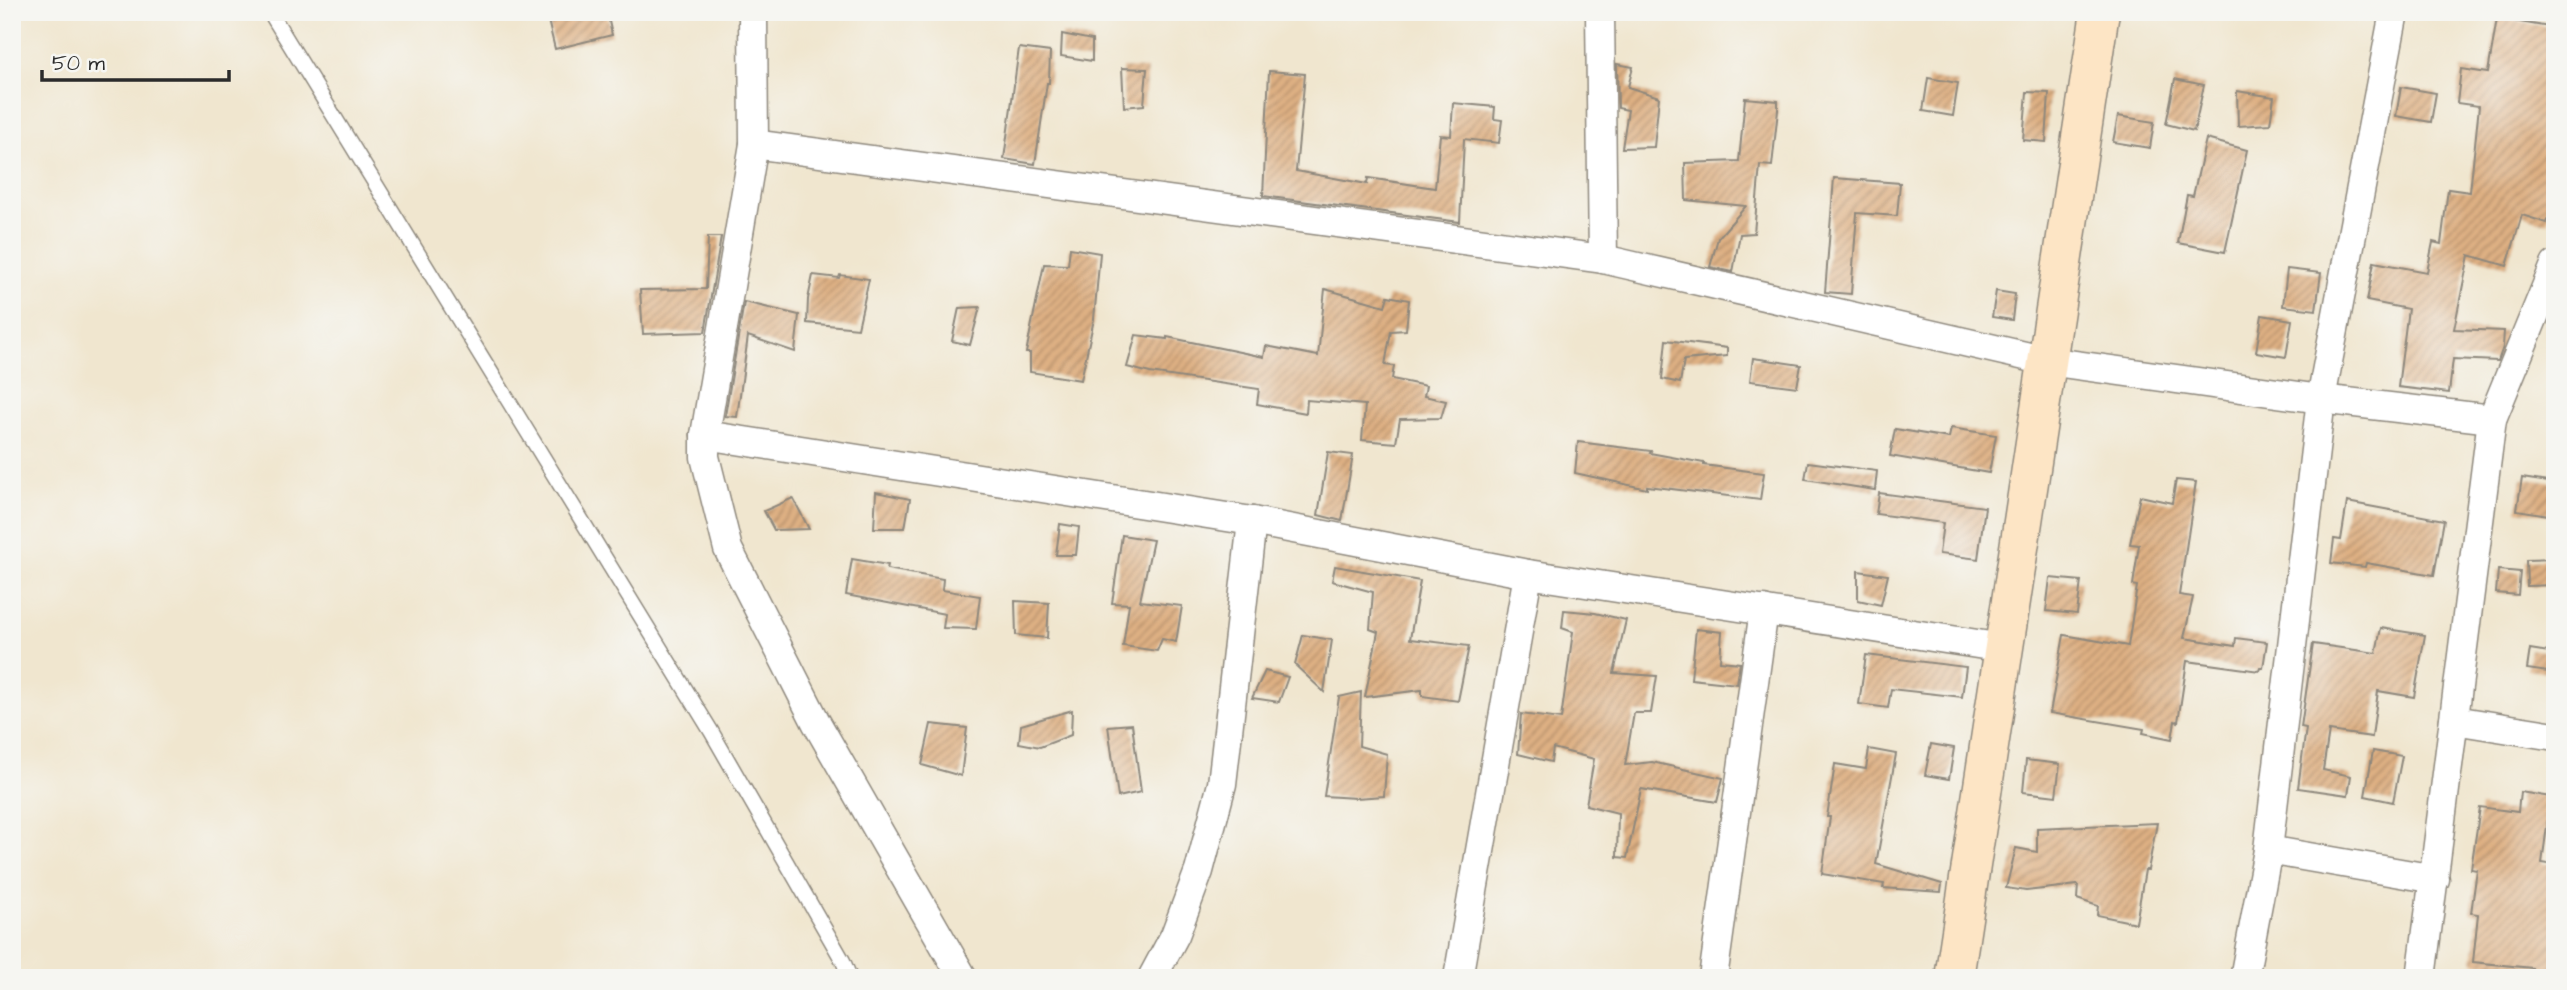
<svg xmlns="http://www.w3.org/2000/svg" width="2567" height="990" viewBox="0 0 2567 990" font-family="'Architects Daughter',sans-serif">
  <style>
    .building { fill: url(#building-hatch) }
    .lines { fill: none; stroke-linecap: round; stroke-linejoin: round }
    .lane-casing { stroke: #8e887d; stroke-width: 17 }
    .street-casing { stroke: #8e887d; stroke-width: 31 }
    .secondary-casing { stroke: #8e887d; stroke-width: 41 }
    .lane { stroke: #fff; stroke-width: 14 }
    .street { stroke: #fff; stroke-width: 28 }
    .secondary { stroke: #fde5c5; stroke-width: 38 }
  </style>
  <defs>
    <pattern id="building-hatch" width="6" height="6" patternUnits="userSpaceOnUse" patternTransform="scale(1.75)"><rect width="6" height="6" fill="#deb083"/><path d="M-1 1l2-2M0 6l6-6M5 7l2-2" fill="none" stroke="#b48f6b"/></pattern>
  </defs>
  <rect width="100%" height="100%" fill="#f6f6f2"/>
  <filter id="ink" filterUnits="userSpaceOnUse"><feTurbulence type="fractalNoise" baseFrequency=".0143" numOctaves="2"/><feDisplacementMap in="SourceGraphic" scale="14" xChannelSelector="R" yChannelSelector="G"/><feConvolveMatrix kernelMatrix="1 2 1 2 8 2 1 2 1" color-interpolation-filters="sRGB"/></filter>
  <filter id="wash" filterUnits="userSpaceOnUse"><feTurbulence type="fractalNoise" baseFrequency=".00686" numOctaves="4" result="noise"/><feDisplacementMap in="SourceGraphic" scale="28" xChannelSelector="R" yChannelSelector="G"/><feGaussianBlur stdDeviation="1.57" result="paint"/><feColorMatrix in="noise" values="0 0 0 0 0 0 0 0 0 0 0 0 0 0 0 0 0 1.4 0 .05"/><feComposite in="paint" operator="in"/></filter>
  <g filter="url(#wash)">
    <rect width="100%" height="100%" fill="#f0e6cf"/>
    <g id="blocks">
      <g class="building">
        <path d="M 546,12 L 607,12 L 612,35 L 555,49 Z"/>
        <path d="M 2497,18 L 2555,28 L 2555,200 L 2547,223 L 2522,215 L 2507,266 L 2469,255 L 2454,329 L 2504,331 L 2503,347 L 2498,361 L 2453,359 L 2449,393 L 2398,387 L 2408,309 L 2367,301 L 2374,262 L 2427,272 L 2433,242 L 2441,244 L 2448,189 L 2470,192 L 2479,106 L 2457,103 L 2461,69 L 2488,73 Z"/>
        <path d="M 1062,34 L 1092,40 L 1092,61 L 1061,56 Z"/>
        <path d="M 1019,48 L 1050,52 L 1049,83 L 1047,83 L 1035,164 L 1004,159 Z"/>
        <path d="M 1617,64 L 1633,67 L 1628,87 L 1659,97 L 1654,147 L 1622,148 L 1628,110 L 1618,108 Z"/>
        <path d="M 1122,68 L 1147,69 L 1144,105 L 1124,107 Z"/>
        <path d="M 1269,71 L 1305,74 L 1296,171 L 1367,184 L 1368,178 L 1435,188 L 1440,135 L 1451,136 L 1453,103 L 1495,107 L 1494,119 L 1502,120 L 1499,143 L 1464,139 L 1460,222 L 1263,196 Z"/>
        <path d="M 1928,78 L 1958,83 L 1953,116 L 1923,111 Z"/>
        <path d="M 2175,79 L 2204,85 L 2194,131 L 2166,124 Z"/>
        <path d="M 2401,87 L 2436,93 L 2431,122 L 2396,116 Z"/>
        <path d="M 2237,91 L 2274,97 L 2270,124 L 2238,126 Z"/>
        <path d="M 2027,92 L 2049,93 L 2046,142 L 2023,140 Z"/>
        <path d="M 1745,98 L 1778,101 L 1778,110 L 1772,166 L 1760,165 L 1754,233 L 1740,234 L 1733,272 L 1710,267 L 1718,238 L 1746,206 L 1686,200 L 1685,163 L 1739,161 Z"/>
        <path d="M 2118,116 L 2154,122 L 2150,148 L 2113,142 Z"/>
        <path d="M 2206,139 L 2247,150 L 2225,252 L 2178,243 L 2187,195 L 2193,196 Z"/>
        <path d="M 1834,178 L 1900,183 L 1897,216 L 1857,213 L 1851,294 L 1825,292 Z"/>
        <path d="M 708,237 L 721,237 L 705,332 L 643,334 L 640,290 L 706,289 Z"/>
        <path d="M 1070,248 L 1100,253 L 1094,319 L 1081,380 L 1030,372 L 1030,353 L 1026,353 L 1044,264 L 1068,265 Z"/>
        <path d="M 2287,269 L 2321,273 L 2316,310 L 2283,306 Z"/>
        <path d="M 813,275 L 839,278 L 840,275 L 869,279 L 858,328 L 807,323 L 808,299 Z"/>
        <path d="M 1325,289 L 1385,306 L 1388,296 L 1409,300 L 1406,330 L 1391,331 L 1385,365 L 1394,366 L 1392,379 L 1426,386 L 1424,396 L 1446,401 L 1441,418 L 1400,419 L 1396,443 L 1362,440 L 1365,405 L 1307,400 L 1306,413 L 1257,404 L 1259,389 L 1150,373 L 1127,367 L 1136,335 L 1167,339 L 1167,337 L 1264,357 L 1266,346 L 1318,356 Z"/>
        <path d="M 1996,291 L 2015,294 L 2012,320 L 1992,317 Z"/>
        <path d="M 744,302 L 799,315 L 795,352 L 748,336 L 737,417 L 725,416 Z"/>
        <path d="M 980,307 L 970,345 L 952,341 L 959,308 Z"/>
        <path d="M 2262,315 L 2292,320 L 2286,357 L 2256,352 Z"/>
        <path d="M 1666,340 L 1727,348 L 1727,356 L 1684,360 L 1680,383 L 1662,379 Z"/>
        <path d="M 1753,358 L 1801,365 L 1797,387 L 1750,381 Z"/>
        <path d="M 1951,428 L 1996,435 L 1989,473 L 1890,456 L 1895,429 L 1949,438 Z"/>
        <path d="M 1578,442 L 1651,451 L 1650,453 L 1704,463 L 1704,465 L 1764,473 L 1760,500 L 1647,486 L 1647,489 L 1575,473 Z"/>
        <path d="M 1328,452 L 1353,455 L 1342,521 L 1318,515 Z"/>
        <path d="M 1808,462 L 1877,471 L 1875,490 L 1805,479 Z"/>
        <path d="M 2522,478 L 2555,483 L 2555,516 L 2517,510 Z"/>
        <path d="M 2176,480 L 2196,482 L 2179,595 L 2193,597 L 2184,638 L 2235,646 L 2236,638 L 2267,642 L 2263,668 L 2260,668 L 2259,671 L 2187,661 L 2178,722 L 2175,721 L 2172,739 L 2143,733 L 2144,729 L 2050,713 L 2064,635 L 2128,646 L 2137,586 L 2133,585 L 2139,545 L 2130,544 L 2140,496 L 2172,503 Z"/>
        <path d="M 876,492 L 910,499 L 905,528 L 874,528 Z"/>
        <path d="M 1879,493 L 1985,507 L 1978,559 L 1939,554 L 1943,523 L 1876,514 Z"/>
        <path d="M 793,498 L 809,529 L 774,530 L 764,511 Z"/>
        <path d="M 2347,502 L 2444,520 L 2434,575 L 2366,563 L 2365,567 L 2331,563 L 2334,539 L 2341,540 Z"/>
        <path d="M 1060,524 L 1079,527 L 1076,555 L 1056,555 Z"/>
        <path d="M 1122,535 L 1153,540 L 1140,601 L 1182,606 L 1176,642 L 1162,639 L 1157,651 L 1123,646 L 1129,604 L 1112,603 Z"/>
        <path d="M 852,559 L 888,565 L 887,569 L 943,579 L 942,590 L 980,596 L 976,629 L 943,628 L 945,614 L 846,595 Z"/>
        <path d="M 2555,559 L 2555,585 L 2527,586 L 2526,560 Z"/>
        <path d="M 1335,566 L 1420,581 L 1410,639 L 1469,646 L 1458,701 L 1422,696 L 1422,690 L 1365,697 L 1378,632 L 1370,629 L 1373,592 L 1332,581 Z"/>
        <path d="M 2498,570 L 2520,572 L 2518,595 L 2496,593 Z"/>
        <path d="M 1858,571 L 1888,575 L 1881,605 L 1858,600 Z"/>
        <path d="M 2050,578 L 2081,581 L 2077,614 L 2046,611 Z"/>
        <path d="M 1015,601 L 1049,603 L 1047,638 L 1016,635 Z"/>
        <path d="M 1564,610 L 1595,613 L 1626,620 L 1614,673 L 1657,676 L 1651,713 L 1634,713 L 1625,765 L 1652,762 L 1723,778 L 1717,802 L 1641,789 L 1627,858 L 1617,857 L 1618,813 L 1586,805 L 1594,759 L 1553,748 L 1551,762 L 1518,754 L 1521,714 L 1561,719 L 1573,632 L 1562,628 Z"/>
        <path d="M 2381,628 L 2425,635 L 2414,697 L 2378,691 L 2372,737 L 2329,731 L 2323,770 L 2351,776 L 2348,795 L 2298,788 L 2306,728 L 2301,727 L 2313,644 L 2376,653 Z"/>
        <path d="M 1696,629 L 1722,632 L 1720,661 L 1740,663 L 1737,684 L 1691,679 Z"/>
        <path d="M 1303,635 L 1332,640 L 1324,692 L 1295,665 Z"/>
        <path d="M 2530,649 L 2555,653 L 2555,673 L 2527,669 Z"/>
        <path d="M 1866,655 L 1966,667 L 1962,697 L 1891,689 L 1888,708 L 1859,704 Z"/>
        <path d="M 1265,671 L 1288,677 L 1279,702 L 1252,698 Z"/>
        <path d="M 1361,692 L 1359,746 L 1387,754 L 1384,796 L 1356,798 L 1324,796 L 1339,697 Z"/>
        <path d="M 1072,710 L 1071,735 L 1040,747 L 1019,743 L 1021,725 Z"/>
        <path d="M 931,724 L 967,728 L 961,776 L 922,765 Z"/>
        <path d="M 1132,724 L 1141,792 L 1118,797 L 1108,726 Z"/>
        <path d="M 1931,744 L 1954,748 L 1949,779 L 1925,775 Z"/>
        <path d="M 1869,749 L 1896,754 L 1876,864 L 1942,884 L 1941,892 L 1883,888 L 1884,884 L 1822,874 L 1830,817 L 1827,817 L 1835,764 L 1866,769 Z"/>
        <path d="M 2373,751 L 2402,756 L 2393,802 L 2365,796 Z"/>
        <path d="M 2026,760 L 2060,764 L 2056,796 L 2023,792 Z"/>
        <path d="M 2520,792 L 2551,797 L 2542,863 L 2555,865 L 2555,978 L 2531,978 L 2532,968 L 2473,962 L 2478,914 L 2471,913 L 2477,870 L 2471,869 L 2480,807 L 2518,812 Z"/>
        <path d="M 2157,823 L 2148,870 L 2145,870 L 2136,923 L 2097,915 L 2098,906 L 2077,899 L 2078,885 L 2026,891 L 2006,888 L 2016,848 L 2037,852 L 2037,828 Z"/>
      </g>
    </g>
  </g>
  <g filter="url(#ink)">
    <use href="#blocks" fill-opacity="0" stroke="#8e887d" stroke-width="2"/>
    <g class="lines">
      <g class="lane-casing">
        <path id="lane" d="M 270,12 L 711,731 L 843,961 L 850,978"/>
      </g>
      <g class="street-casing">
        <g id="street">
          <path d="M 753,12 L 754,144 L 705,435 L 705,457 L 728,549 L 816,722 L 963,978"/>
          <path d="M 1600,12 L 1603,259"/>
          <path d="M 754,144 L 1603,259 L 2047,361 L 2321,399 L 2394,12"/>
          <path d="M 705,435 L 1252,521 L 1528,574 L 2003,648"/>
          <path d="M 2454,720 L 2555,736"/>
          <path d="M 2268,850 L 2435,879"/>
          <path d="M 1152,978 L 1175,935 L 1199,871 L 1222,784 L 1252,521"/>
          <path d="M 1458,978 L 1528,574"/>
          <path d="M 1713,978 L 1764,610"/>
          <path d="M 2244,978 L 2268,850 L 2321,399 L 2492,419"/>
          <path d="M 2421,978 L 2492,419 L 2555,265"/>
        </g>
      </g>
      <g class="secondary-casing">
        <path id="secondary" d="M 1954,978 L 2100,12"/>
      </g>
      <use href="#lane" class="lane"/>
      <use href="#street" class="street"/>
      <use href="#secondary" class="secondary"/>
    </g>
  </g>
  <rect width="2567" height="990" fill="none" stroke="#f6f6f2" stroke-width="42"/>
  <path d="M42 70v10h187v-10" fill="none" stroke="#2b2b2b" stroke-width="3.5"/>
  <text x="52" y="70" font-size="21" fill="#2b2b2b" stroke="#f6f6f2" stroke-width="5" paint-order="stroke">50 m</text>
</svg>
